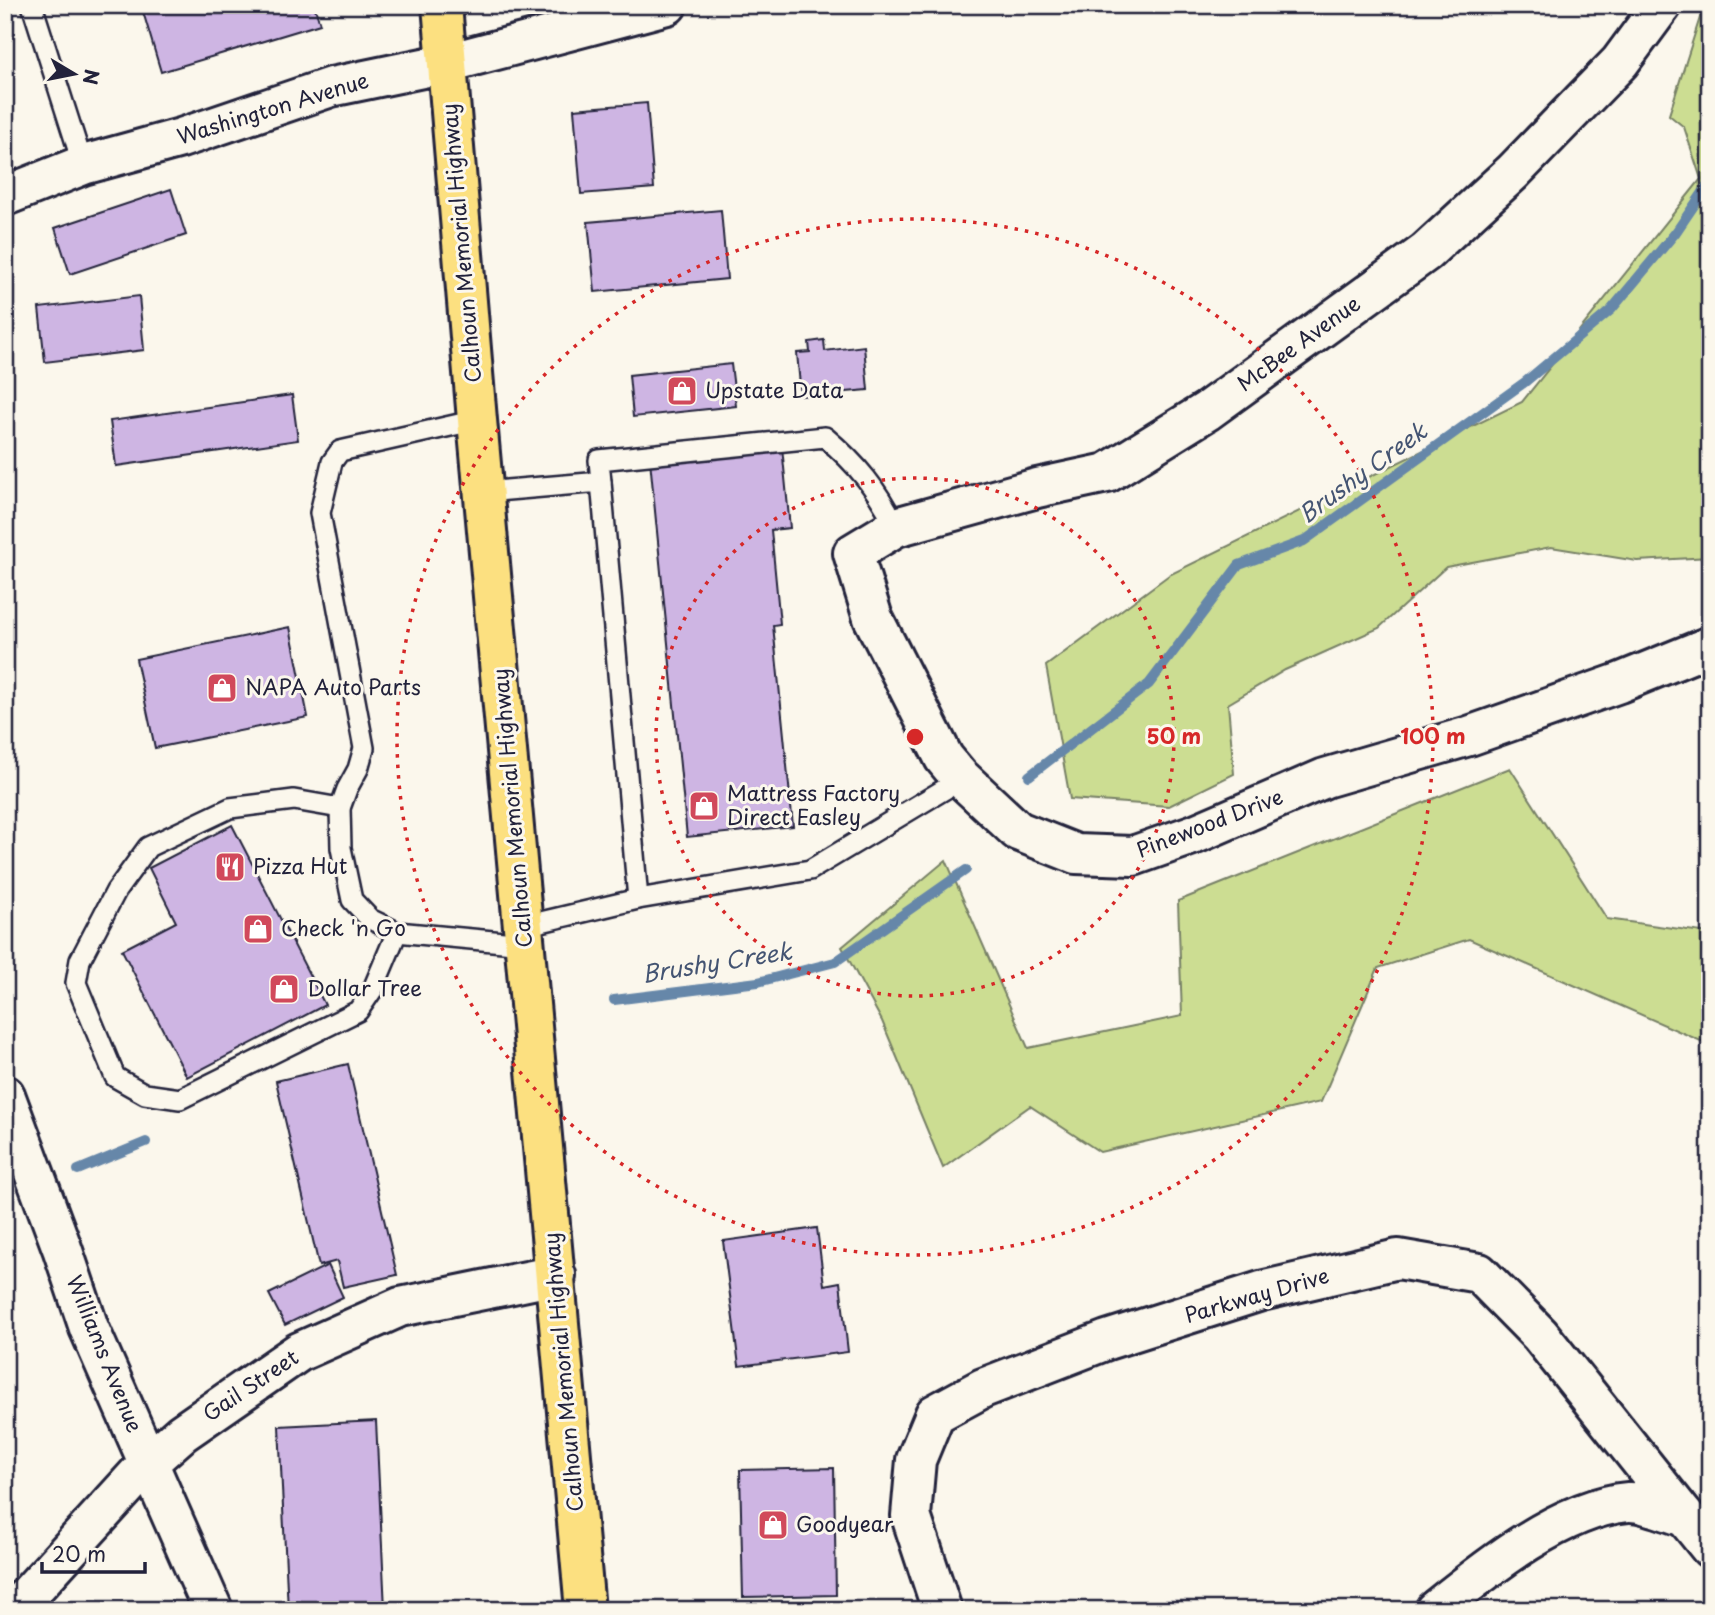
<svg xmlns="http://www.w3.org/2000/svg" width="1715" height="1615" viewBox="0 0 1715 1615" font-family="'Playpen Sans',sans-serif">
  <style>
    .green { fill: #ccdd92; stroke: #778066; stroke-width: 2 }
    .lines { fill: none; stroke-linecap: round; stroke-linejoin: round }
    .stream { stroke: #6687a9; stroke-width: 10 }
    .building { fill: #ceb5e3; stroke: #22223b; stroke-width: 2 }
    .lane-casing { stroke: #22223b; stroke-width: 24 }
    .street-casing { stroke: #22223b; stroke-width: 44 }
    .highway-casing { stroke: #22223b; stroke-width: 44 }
    .lane { stroke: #fbf7ec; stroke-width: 19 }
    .street { stroke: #fbf7ec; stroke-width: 38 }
    .highway { stroke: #fce080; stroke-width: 38 }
    .ring { fill: none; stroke: #d62828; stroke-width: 3.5; stroke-dasharray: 3.5 7 }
    .labels { text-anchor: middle; stroke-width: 6; stroke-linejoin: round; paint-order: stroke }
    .street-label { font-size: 21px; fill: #22223b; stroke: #fbf7ec }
    .poi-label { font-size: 21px; fill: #22223b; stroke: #fbf7ec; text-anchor: start }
    .water-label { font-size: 23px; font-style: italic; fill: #445472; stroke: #fbf7ec }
    .centre { fill: #d62828; stroke: #fbf7ec; stroke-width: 3.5 }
    .ring-label { font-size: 21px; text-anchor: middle; font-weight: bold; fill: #d62828; stroke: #fbf7ec; stroke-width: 6; stroke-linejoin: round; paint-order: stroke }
  </style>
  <rect width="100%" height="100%" fill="#fbf7ec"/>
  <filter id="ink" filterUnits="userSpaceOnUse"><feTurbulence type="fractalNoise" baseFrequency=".0143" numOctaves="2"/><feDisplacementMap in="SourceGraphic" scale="14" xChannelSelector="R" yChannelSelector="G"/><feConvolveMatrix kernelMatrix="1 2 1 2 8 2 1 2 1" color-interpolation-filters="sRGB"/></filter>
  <g filter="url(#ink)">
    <g class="green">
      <path d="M 1704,5 L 1710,5 L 1710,557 L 1637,561 L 1551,547 L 1446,567 L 1379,628 L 1285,670 L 1228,704 L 1234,774 L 1169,806 L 1070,799 L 1046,666 L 1169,575 L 1522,402 L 1701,179 L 1684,127 L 1669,115 Z"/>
      <path d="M 1510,768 L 1607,919 L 1710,933 L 1710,1045 L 1469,939 L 1378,968 L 1321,1102 L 1100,1152 L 1030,1106 L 943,1168 L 882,1021 L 842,947 L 946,860 L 1028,1048 L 1182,1016 L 1178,901 Z"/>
    </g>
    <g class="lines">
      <g class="stream">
        <path d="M 1029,776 L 1149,684 L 1239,565 L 1304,541 L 1525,382 L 1611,310 L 1676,232 L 1710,182"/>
        <path d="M 614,1000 L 758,982 L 835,962 L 966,870"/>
        <path d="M 78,1170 L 146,1142"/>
      </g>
    </g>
    <g class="building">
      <path d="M 141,5 L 314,5 L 320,24 L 161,72 Z"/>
      <path d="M 647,103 L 654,188 L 581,194 L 574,109 Z"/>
      <path d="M 171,189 L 186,235 L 70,274 L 55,228 Z"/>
      <path d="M 721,210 L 727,279 L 595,292 L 588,222 Z"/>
      <path d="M 139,296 L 144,350 L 45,362 L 39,308 Z"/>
      <path d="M 824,340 L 825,351 L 864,346 L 868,390 L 801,396 L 797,353 L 810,352 L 809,342 Z"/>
      <path d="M 731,364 L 736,406 L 633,417 L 629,375 Z"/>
      <path d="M 292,395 L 298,440 L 116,466 L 110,421 Z"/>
      <path d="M 782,447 L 790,528 L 771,530 L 780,624 L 773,625 L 793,826 L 687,837 L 650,460 Z"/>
      <path d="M 290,627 L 308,717 L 155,748 L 136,659 Z"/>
      <path d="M 232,825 L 325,1005 L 187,1077 L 122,950 L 176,922 L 149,868 Z"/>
      <path d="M 348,1064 L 397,1275 L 343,1287 L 337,1261 L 319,1266 L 276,1081 Z"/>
      <path d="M 817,1228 L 824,1285 L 840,1282 L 848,1352 L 739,1366 L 723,1241 Z"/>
      <path d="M 328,1265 L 343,1297 L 285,1325 L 269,1294 Z"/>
      <path d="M 376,1421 L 385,1609 L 288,1610 L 279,1426 Z"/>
      <path d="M 834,1468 L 836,1595 L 743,1597 L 740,1470 Z"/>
    </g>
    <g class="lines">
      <g class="lane-casing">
        <g id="lane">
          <path d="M 32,5 L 83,165"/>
          <path d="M 559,5 L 562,33"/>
          <path d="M 477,420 L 340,451 L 332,462 L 320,513 L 364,748 L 358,769 L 347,789 L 340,808 L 341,848 L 352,900 L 370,919 L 397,932 L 525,944"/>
          <path d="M 601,482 L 599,460 L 825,437 C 857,464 878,490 896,527"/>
          <path d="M 484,492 L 601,482 L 638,899 L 524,926"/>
          <path d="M 340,808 L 294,800 L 230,808 L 148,847 L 116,891 L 80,960 L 76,983 L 115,1077 L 145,1094 L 180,1099 L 358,1011 L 373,989 L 397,932"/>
          <path d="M 638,899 L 810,870 L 945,789 L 959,776"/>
        </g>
      </g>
      <g class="street-casing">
        <g id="street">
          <path d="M 1662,5 L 1620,62 L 1513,172 L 1426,252 L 1207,411 L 1107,473 L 1037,488 L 896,527 L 853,553 L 873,618 L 944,758 L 959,776 L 1018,831 L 1076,854 L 1133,856 L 1195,834 L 1325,778 L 1469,736 L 1619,683 L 1710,646"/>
          <path d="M 5,196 L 83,165 L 181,138 L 331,87 L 447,63 L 667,5"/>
          <path d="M 5,1095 L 62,1248 L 89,1328 L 213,1610"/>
          <path d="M 1685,1517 L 1710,1548"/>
          <path d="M 14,1610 L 149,1462 L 182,1433 L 299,1352 L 400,1307 L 556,1275"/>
          <path d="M 942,1610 L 911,1516 L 916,1460 L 935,1414 L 983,1388 L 1107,1340 L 1261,1291 L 1398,1259 L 1479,1273 L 1540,1335 L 1685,1517 C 1671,1513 1642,1501 1628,1502 C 1561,1508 1486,1569 1435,1610"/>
        </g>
      </g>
      <g class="highway-casing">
        <path id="highway" d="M 442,5 L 477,420 L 585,1610"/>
      </g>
      <use href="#lane" class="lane"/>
      <use href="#street" class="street"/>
      <use href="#highway" class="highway"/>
    </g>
  </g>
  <g class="ring">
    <circle cx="915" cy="737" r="259"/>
    <circle cx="915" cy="737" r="518"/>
  </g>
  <defs>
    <g id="shop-square" transform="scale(1.575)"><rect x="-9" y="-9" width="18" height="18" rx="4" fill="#d1495b" stroke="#fbf7ec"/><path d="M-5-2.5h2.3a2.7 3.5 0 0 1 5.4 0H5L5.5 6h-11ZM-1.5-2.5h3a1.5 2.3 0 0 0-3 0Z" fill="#fff"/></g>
    <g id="restaurant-square" transform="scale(1.575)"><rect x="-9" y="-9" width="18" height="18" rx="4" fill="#d1495b" stroke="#fbf7ec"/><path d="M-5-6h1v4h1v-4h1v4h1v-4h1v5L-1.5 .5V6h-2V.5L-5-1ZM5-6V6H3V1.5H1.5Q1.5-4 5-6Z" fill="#fff"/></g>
  </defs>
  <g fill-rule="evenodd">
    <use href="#shop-square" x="682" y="391"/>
    <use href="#shop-square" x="222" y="688"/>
    <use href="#shop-square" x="704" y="806"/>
    <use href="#restaurant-square" x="230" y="867"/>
    <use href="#shop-square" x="258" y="929"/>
    <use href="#shop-square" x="284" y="989"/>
    <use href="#shop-square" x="773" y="1525"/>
  </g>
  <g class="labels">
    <g class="street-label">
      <text transform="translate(273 109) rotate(-17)" y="7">Washington Avenue</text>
      <text transform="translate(462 243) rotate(-95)" y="7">Calhoun Memorial Highway</text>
      <text transform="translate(1299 344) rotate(-36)" y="7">McBee Avenue</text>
      <text transform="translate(513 808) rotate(-95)" y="7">Calhoun Memorial Highway</text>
      <text transform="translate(1210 824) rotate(-21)" y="7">Pinewood Drive</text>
      <text transform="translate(1257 1296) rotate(-16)" y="7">Parkway Drive</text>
      <text transform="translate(104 1354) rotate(68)" y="7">Williams Avenue</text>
      <text transform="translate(564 1372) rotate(-95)" y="7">Calhoun Memorial Highway</text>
      <text transform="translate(251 1386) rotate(-34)" y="7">Gail Street</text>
    </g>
    <g class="poi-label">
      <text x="705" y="398">Upstate Data</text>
      <text x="245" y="695">NAPA Auto Parts</text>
      <text x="727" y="801">Mattress Factory<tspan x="727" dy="24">Direct Easley</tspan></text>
      <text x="253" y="874">Pizza Hut</text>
      <text x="281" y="936">Check 'n Go</text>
      <text x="307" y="996">Dollar Tree</text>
      <text x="796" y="1532">Goodyear</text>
    </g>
    <g class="water-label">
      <text transform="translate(1363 473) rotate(-36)" y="8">Brushy Creek</text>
      <text transform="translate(717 963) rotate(-9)" y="8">Brushy Creek</text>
    </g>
  </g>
  <circle cx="915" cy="737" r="10" class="centre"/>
  <g class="ring-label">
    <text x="1174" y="744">50 m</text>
    <text x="1433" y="744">100 m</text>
  </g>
  <rect width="1715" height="1615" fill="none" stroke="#fbf7ec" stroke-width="28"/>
  <rect x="14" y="14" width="1687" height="1587" fill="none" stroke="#22223b" stroke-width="2.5" filter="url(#ink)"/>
  <g transform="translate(74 74) rotate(100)" stroke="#fbf7ec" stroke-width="5" paint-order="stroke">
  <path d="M0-5L12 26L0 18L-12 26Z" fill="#22223b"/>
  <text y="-10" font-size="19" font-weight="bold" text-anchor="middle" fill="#22223b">N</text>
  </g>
  <path d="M42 1562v10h103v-10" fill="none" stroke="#22223b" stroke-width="3.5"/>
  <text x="52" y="1562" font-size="21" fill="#22223b" stroke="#fbf7ec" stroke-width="5" paint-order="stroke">20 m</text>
</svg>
